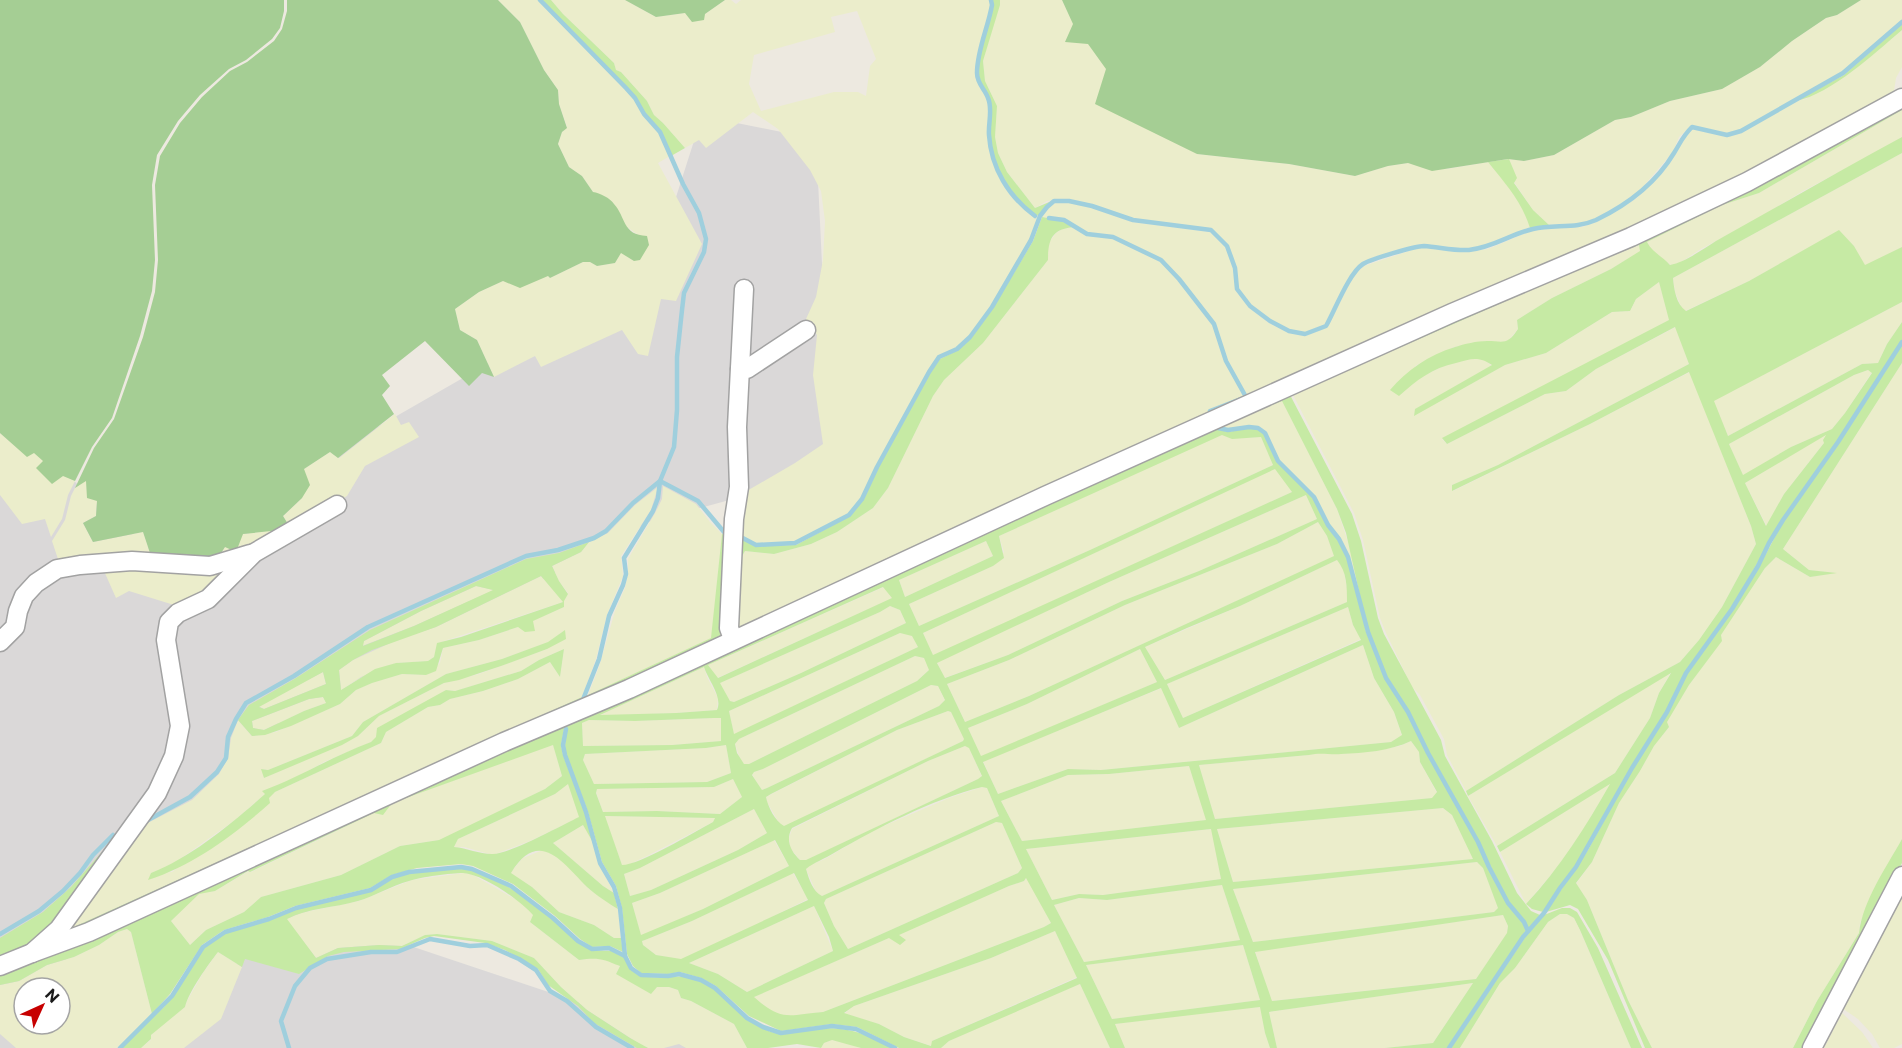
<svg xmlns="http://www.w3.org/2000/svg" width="1902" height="1048" viewBox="0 0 1902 1048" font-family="Commissioner,sans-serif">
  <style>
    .residential { fill: #dad8d8 }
    .farmland { fill: #ebedcb; fill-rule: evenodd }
    .grass { fill: #c6eaa4; fill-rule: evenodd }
    .forest { fill: #a5ce94 }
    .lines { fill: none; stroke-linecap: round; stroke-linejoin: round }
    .stream { stroke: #9fcfdd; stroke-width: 4.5 }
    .minor-casing { stroke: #a2a2a2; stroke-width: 21 }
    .minor { stroke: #fff; stroke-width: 18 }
  </style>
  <rect width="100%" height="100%" fill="#ede9e0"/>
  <g class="residential">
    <path d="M 702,116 L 816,139 L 832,472 L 649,522 L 279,722 L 41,988 L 24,988 L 24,1024 L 60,1024 L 85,1048 L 0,1048 L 0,415 L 156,554 L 653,269 Z"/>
    <path d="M 294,907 L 716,1048 L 152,1048 Z"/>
  </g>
  <g class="farmland">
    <path d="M 498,0 L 539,0 L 634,98 L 644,115 L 659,133 L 670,156 L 658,163 L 702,244 L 676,301 L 661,299 L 648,356 L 638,354 L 622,330 L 541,367 L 535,356 L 494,377 L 477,340 L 460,330 L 455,309 L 479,292 L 503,281 L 548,276 L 550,278 L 583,262 L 590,262 L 597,266 L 615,263 L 621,252 L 634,261 L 638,235 L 623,224 L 614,204 L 593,192 L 582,176 L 569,167 L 558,144 L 562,132 L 567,127 L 559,104 L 558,90 L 544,70 L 520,22 Z"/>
    <path d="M 551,0 L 625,0 L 656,17 L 685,13 L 705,14 L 725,0 L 731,0 L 736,4 L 741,0 L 990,0 L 991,5 L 980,44 L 976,76 L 980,88 L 988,97 L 988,136 L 990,149 L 997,170 L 1011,197 L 1038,218 L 1036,228 L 991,307 L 969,336 L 956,348 L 938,356 L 928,371 L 876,466 L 861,498 L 848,514 L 795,542 L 756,543 L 737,534 L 745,492 L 795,463 L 823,444 L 813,375 L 817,335 L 806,319 L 816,297 L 823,260 L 825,221 L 821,191 L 810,170 L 778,129 L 753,112 L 706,148 L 699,140 L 685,148 L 663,123 L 654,115 L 647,101 L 621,72 L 616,70 L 614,63 L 563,14 ZM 857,11 L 876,59 L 870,66 L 866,96 L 858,92 L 834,92 L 761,111 L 749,84 L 754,55 L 835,32 L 831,17 Z"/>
    <path d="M 1000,0 L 1062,0 L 1074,24 L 1107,69 L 1197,154 L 1289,164 L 1355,176 L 1388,166 L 1408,163 L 1447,169 L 1488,162 L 1509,185 L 1527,217 L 1530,228 L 1487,246 L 1465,249 L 1421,244 L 1362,263 L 1352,274 L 1325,325 L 1305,333 L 1290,330 L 1270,320 L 1251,305 L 1238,288 L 1236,268 L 1228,246 L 1212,229 L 1133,219 L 1093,205 L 1069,199 L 1047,201 L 1035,208 L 1007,172 L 998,153 L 995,137 L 997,106 L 985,81 L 983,61 Z"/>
    <path d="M 1861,0 L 1902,0 L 1902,20 L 1842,72 L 1740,130 L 1727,134 L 1691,126 L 1679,137 L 1673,152 L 1635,196 L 1595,219 L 1581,224 L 1549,225 L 1533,210 L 1514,182 L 1509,159 L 1524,161 L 1554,155 L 1615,120 L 1631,117 L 1670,101 L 1722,89 L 1760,67 L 1792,41 L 1826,18 L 1837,15 Z"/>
    <path d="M 1902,30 L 1902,67 L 1896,78 L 1894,91 L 1770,159 L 1772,162 L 1743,177 L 745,627 L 736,626 L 741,558 L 745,551 L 774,554 L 811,544 L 837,532 L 873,508 L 888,488 L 933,396 L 944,380 L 983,343 L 1048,260 L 1048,244 L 1056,233 L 1064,228 L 1076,227 L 1087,235 L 1112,238 L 1163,263 L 1161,259 L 1113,236 L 1088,233 L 1065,219 L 1042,217 L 1048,208 L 1055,203 L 1069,202 L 1092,208 L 1133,222 L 1210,232 L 1226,247 L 1233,268 L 1236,289 L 1249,307 L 1269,323 L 1289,333 L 1305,336 L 1327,327 L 1354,275 L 1364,266 L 1421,247 L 1465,252 L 1488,249 L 1531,231 L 1550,228 L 1582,227 L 1596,222 L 1637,198 L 1676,154 L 1682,138 L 1692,129 L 1727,137 L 1741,133 L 1796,101 L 1806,99 L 1854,70 ZM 1194,299 L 1215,324 L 1227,360 L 1248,397 L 1211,412 L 1210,410 L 1245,396 L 1225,361 L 1213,325 Z"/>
    <path d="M 1902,110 L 1902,137 L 1877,152 L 1803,191 L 1757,219 L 1701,249 L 1678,264 L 1671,265 L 1652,251 L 1647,242 L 1722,205 L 1759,193 Z"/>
    <path d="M 1902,153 L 1902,247 L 1865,266 L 1854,246 L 1839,231 L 1749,281 L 1685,311 L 1682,309 L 1675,292 L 1673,278 Z"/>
    <path d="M 1640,245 L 1641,251 L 1611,269 L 1552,298 L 1517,320 L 1518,329 L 1508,341 L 1499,343 L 1488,341 L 1454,347 L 1415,366 L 1418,378 L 1444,366 L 1473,357 L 1483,359 L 1492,366 L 1416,409 L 1414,415 L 1505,365 L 1546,353 L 1612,312 L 1630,311 L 1636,299 L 1659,282 L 1670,320 L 1442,439 L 1447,444 L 1545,394 L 1566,391 L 1596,369 L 1676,327 L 1689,364 L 1498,465 L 1452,485 L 1453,491 L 1590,424 L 1690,372 L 1751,526 L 1756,544 L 1722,607 L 1699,640 L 1680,662 L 1619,695 L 1466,791 L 1447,755 L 1444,739 L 1420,695 L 1412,687 L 1386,633 L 1380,618 L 1363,540 L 1354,513 L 1291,391 L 1371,354 L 1376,358 L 1581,268 Z"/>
    <path d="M 1902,302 L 1902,322 L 1887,344 L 1878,363 L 1862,364 L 1728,436 L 1713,401 Z"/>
    <path d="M 1902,363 L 1902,839 L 1870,899 L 1860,923 L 1859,933 L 1817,1001 L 1793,1048 L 1652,1048 L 1628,1000 L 1587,900 L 1576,884 L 1592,862 L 1619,803 L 1640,771 L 1654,746 L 1669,727 L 1666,722 L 1689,685 L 1721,641 L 1720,636 L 1765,568 L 1776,557 L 1810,577 L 1833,573 L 1809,570 L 1783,549 Z"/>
    <path d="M 1868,370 L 1872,372 L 1845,413 L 1832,429 L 1791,447 L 1743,476 L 1729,444 L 1854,375 Z"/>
    <path d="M 1282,400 L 1337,509 L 1351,551 L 1356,579 L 1349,557 L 1340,539 L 1328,525 L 1314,497 L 1278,461 L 1265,433 L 1258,427 L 1249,426 L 1228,430 L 1219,427 Z"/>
    <path d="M 395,414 L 401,425 L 409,422 L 419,437 L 365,466 L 347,496 L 291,529 L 283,516 L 302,498 L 304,469 L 330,452 L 339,458 Z"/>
    <path d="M 0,433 L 27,456 L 34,452 L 63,475 L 75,481 L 68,495 L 62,519 L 51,537 L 45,519 L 22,524 L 0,495 Z"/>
    <path d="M 1828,433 L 1824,443 L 1784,494 L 1767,527 L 1745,483 Z"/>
    <path d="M 1222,434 L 1244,438 L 1261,437 L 1273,465 L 1090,550 L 919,626 L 909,604 L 993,566 L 1004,552 L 999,536 Z"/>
    <path d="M 1276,468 L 1292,492 L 933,656 L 923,633 Z"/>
    <path d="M 86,480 L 97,501 L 96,516 L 83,523 L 93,542 L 143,532 L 151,556 L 199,555 L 217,559 L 225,547 L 243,534 L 280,529 L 282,534 L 212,564 L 60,565 L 52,541 L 65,520 L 71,496 L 75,488 Z"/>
    <path d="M 663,486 L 696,504 L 710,522 L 722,534 L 712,638 L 588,695 L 599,667 L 615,611 L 625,588 L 628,572 L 628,559 L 655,513 L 662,499 Z"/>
    <path d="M 658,487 L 651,510 L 621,556 L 623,576 L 607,615 L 596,659 L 582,697 L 65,931 L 136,829 L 192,800 L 219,774 L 228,758 L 231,738 L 238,720 L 252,736 L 276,732 L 340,704 L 356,690 L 371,683 L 402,674 L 426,675 L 440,663 L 443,648 L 479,640 L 518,627 L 534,631 L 532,621 L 564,607 L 563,602 L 438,643 L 434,657 L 428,661 L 396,663 L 361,677 L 341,690 L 339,670 L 353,660 L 399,639 L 436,627 L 541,576 L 563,601 L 568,593 L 559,581 L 552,566 L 581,552 L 589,542 L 608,533 L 635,505 ZM 565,630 L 547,649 L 479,674 L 444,683 L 379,716 L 358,736 L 264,778 L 262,769 L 268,770 L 352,736 L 363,722 L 446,674 L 502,659 L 549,642 ZM 564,649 L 560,677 L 550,662 L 518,679 L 483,691 L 450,699 L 440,705 L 428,707 L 386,732 L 381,743 L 275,792 L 172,872 L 151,873 L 170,866 L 235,820 L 265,794 L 263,791 L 290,781 L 324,762 L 371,742 L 446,690 L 455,691 L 521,671 L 539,660 Z"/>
    <path d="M 1306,495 L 1317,519 L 1199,571 L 1122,601 L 1008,655 L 944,678 L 937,662 L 1109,582 Z"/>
    <path d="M 1318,522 L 1327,536 L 1335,556 L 1029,696 L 965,722 L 947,684 L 1009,660 L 1125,605 L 1277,544 Z"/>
    <path d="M 986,541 L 993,556 L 905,597 L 899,580 Z"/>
    <path d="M 1337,560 L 1343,567 L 1347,588 L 1347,602 L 1165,680 L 1145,647 L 1240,606 Z"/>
    <path d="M 169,570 L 218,572 L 216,582 L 205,592 L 174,605 L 129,591 L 116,598 L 104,571 Z"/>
    <path d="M 476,586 L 494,590 L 414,626 L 362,646 L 364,641 L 421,611 Z"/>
    <path d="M 884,587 L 893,598 L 717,678 L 708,665 Z"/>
    <path d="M 890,606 L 900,610 L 906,623 L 801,673 L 734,702 L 730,701 L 719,683 L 880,612 Z"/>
    <path d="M 1348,607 L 1353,625 L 1361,639 L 1183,718 L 1167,684 Z"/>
    <path d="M 900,633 L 912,635 L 918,647 L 734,735 L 729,711 Z"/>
    <path d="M 1363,645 L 1374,678 L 1394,712 L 1402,736 L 1391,742 L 1101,770 L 1068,769 L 998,794 L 983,761 L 1162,688 L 1179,728 Z"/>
    <path d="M 1140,649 L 1157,682 L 981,757 L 968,728 L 1027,704 Z"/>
    <path d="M 915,656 L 924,658 L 930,669 L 917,681 L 749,764 L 744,764 L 741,762 L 735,744 L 739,739 Z"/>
    <path d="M 704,667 L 707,677 L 718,698 L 717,710 L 676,713 L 598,716 Z"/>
    <path d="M 323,672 L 326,684 L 264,709 L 258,706 Z"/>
    <path d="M 1671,672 L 1659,693 L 1650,718 L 1615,773 L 1497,846 L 1468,796 Z"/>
    <path d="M 931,685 L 938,686 L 945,700 L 939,706 L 767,788 L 762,790 L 754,778 L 752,774 L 754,772 L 763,769 Z"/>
    <path d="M 323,697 L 326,703 L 304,711 L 264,730 L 253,728 L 252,721 L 309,699 Z"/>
    <path d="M 948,711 L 951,712 L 965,739 L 963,741 L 784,827 L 779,823 L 767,802 L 766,797 L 897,730 Z"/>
    <path d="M 714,718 L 721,718 L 722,741 L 672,745 L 583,746 L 582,723 L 589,720 L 635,721 Z"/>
    <path d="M 1411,741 L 1419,752 L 1420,762 L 1437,793 L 1433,798 L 1215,819 L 1199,765 L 1309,755 L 1321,752 L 1339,754 L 1379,750 L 1400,746 Z"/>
    <path d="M 553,744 L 562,776 L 545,789 L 458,832 L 439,840 L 400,846 L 341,875 L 261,897 L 244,912 L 206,930 L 190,945 L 171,921 L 199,893 L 215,891 L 249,871 L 251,872 L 329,835 L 392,803 Z"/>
    <path d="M 726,745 L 731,773 L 707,782 L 594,784 L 583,760 L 585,754 L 706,748 Z"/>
    <path d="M 965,746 L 969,747 L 982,777 L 978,779 L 807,860 L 800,860 L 790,848 L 789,838 L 792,829 L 928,761 Z"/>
    <path d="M 1189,766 L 1207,820 L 1022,841 L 1001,801 L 1068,775 L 1109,774 Z"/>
    <path d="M 733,779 L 742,797 L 720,814 L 657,811 L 603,812 L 596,792 L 597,789 L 714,787 Z"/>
    <path d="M 568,783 L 580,817 L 530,841 L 493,855 L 464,847 L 454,847 L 458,839 L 555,794 Z"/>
    <path d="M 1611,783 L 1582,832 L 1556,869 L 1526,904 L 1500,852 Z"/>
    <path d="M 982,787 L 987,788 L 999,816 L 822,896 L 817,894 L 806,869 L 810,865 L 825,859 L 872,831 L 949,798 Z"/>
    <path d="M 1443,808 L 1452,815 L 1474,859 L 1233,882 L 1217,829 Z"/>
    <path d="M 754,809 L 767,833 L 738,850 L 651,890 L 630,896 L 624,874 L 640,868 Z"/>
    <path d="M 604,816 L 715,818 L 713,822 L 649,855 L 628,865 L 622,865 Z"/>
    <path d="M 996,822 L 1002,823 L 1022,868 L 1018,873 L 848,949 L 834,926 L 824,903 L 826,899 Z"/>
    <path d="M 583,825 L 595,846 L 599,864 L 614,893 L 603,886 L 553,843 Z"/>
    <path d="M 1212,829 L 1221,879 L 1103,895 L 1079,894 L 1052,900 L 1026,849 Z"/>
    <path d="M 774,840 L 789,866 L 703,909 L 641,936 L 632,903 L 660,893 Z"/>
    <path d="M 543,850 L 552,853 L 564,862 L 589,889 L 618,909 L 621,938 L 614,938 L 594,925 L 559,912 L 532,887 L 510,873 L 523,858 Z"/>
    <path d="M 1477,862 L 1483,868 L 1499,909 L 1494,912 L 1253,942 L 1233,889 Z"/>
    <path d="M 464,873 L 473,875 L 522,903 L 534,915 L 530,922 L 579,960 L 592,958 L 605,959 L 620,966 L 616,974 L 657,987 L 669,987 L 678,990 L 681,998 L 691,1001 L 734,1024 L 747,1048 L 686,1048 L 679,1044 L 664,1048 L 648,1048 L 641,1045 L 587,1010 L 561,987 L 534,958 L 492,941 L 437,934 L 425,935 L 402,946 L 379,945 L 338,948 L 316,958 L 286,919 L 301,913 L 359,901 L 412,880 Z"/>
    <path d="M 793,873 L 808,899 L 721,942 L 681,960 L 656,955 L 643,945 L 642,941 L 645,940 L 692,921 Z"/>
    <path d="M 1027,877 L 1051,923 L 1044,927 L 823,1012 L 786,1017 L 769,1010 L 753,997 L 1009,886 L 1024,881 Z"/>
    <path d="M 1222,885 L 1240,940 L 1084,962 L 1054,905 L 1079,898 L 1107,900 Z"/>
    <path d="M 1902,886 L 1902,1044 L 1894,1048 L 1880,1048 L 1872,1034 L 1858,1019 L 1839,1006 Z"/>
    <path d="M 814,906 L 833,951 L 747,992 L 718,974 L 689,963 Z"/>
    <path d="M 1560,914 L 1568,914 L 1574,918 L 1580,930 L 1631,1048 L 1460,1048 L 1500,983 L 1515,968 L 1548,922 Z"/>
    <path d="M 1503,915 L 1508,926 L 1507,934 L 1476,979 L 1271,1001 L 1255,951 Z"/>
    <path d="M 127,929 L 131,932 L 152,1014 L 117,1048 L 16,1048 L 0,1034 L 0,985 L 19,981 L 47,965 L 74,957 L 99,945 L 118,932 ZM 24,988 L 60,988 L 60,1024 L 24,1024 Z"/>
    <path d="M 1055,931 L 1077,977 L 932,1041 L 932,1046 L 904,1037 L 879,1024 L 844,1014 L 854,1006 L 991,958 Z"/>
    <path d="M 1243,945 L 1260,1000 L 1112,1019 L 1086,965 Z"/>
    <path d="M 218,952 L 242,967 L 221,1019 L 184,1048 L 141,1048 L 151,1040 L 151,1035 L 157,1029 L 185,1007 L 187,1001 L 203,973 Z"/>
    <path d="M 1473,983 L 1433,1043 L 1385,1048 L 1277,1048 L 1269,1012 Z"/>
    <path d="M 1080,984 L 1110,1048 L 941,1048 L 949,1041 L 1010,1013 Z"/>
    <path d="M 1261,1007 L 1265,1033 L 1270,1048 L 1125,1048 L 1115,1024 L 1213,1011 Z"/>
    <path d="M 1842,1013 L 1862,1032 L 1873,1048 L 1824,1048 Z"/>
    <path d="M 832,1040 L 847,1043 L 861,1048 L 821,1048 L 824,1043 Z"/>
  </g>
  <g class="grass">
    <path d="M 542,0 L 551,0 L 563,14 L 614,63 L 616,70 L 621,72 L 647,101 L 654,115 L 663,123 L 685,148 L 671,156 L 661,132 L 645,114 L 635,98 L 571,29 C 559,21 552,10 542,0 Z"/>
    <path d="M 992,0 L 1000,0 L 1000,5 L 983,61 L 985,81 L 997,106 L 995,137 L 998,153 L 1007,172 L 1035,208 L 1054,200 L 1046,206 L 1039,216 L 1036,215 C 1008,194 992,169 990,134 C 989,122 994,108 989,97 C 986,88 978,84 978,73 C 978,50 989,28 993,5 Z"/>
    <path d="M 1902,24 L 1902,30 C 1875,53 1831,94 1796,101 L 1844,75 Z"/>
    <path d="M 1894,91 L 1893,98 L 1773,162 L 1769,159 Z"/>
    <path d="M 1902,102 L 1902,110 L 1759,193 L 1722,205 L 1647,242 C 1653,253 1662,256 1670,265 C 1687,262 1708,245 1723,237 C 1783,204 1842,169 1902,137 L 1902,153 L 1673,278 C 1674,289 1676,304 1686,311 L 1749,281 L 1839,230 L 1854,246 L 1865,265 L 1902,247 L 1902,302 L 1714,401 L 1728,436 L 1862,364 L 1878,363 L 1887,344 L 1902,322 L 1902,340 L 1837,441 L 1782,519 L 1732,608 L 1685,673 L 1666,712 L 1631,767 L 1575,867 L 1559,888 L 1543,912 L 1532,909 L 1526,904 C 1560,868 1586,826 1610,784 L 1500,852 L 1497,846 L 1615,773 L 1650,718 L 1659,693 L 1671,673 L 1468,796 L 1466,791 L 1619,695 L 1680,662 L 1699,640 L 1722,607 L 1756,544 L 1751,526 L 1689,372 L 1590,424 L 1452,491 L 1452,485 L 1498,465 L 1689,364 L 1675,327 L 1596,369 L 1566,391 L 1545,394 L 1447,444 L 1442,438 L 1669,320 L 1659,282 L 1636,299 L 1630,311 L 1612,312 L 1546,353 L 1505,365 L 1414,416 L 1415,409 L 1492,365 C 1478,356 1471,359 1456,363 C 1432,368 1417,380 1399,396 L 1390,390 C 1407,370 1429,355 1455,347 C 1464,344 1477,341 1487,341 C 1503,341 1507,346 1518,329 L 1517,320 L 1552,298 L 1611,269 L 1640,251 L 1639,245 L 1581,268 L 1376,358 L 1371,354 ZM 1868,370 L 1872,373 L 1845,413 L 1832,429 L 1791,447 L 1743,475 L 1729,444 L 1854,375 ZM 1826,435 L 1823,440 L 1824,443 L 1784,494 L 1766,526 L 1745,483 Z"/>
    <path d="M 1509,159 L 1517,178 L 1514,183 L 1533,210 L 1549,225 L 1530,228 C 1522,202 1505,183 1488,162 Z"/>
    <path d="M 1042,217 L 1064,221 L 1076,227 C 1053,228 1048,238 1048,260 L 983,343 L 944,380 L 933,396 L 888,488 L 873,508 L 837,532 L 811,544 L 774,554 L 745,551 L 741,558 L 735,536 L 756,546 L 796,545 L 850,516 L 864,499 L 878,468 L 930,373 L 940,359 L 958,350 L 971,338 L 993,308 L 1033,241 Z"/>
    <path d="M 1902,343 L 1902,363 L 1783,549 L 1809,570 L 1837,573 L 1810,577 L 1776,557 L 1765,568 L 1721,635 L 1722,641 L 1689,685 L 1667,722 L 1669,727 L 1654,746 L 1640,771 L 1619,803 L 1592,862 L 1576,883 L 1587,900 L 1628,1000 L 1652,1048 L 1645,1048 L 1608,960 L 1578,909 L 1570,905 L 1546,912 L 1588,850 L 1633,768 L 1667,713 L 1687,674 L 1733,609 L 1759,567 L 1784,520 L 1839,442 Z"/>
    <path d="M 1288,391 L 1352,514 L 1361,541 L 1378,618 L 1384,634 L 1441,740 L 1445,756 L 1492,841 L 1517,893 L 1531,911 L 1540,915 L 1528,929 L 1509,903 L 1478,841 L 1429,753 L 1409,712 L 1386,677 L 1368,632 L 1346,533 L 1337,509 L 1282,401 L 1217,427 L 1217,429 L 1228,432 L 1249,428 L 1257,429 L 1264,434 L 1277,462 L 1313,498 L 1327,526 L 1338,540 L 1347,557 L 1355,580 L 1366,632 L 1385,678 L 1407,713 L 1427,754 L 1477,842 L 1488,867 L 1507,903 L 1523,922 L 1526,930 L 1447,1048 L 1385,1048 L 1433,1043 L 1473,983 L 1269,1012 L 1277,1048 L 1270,1048 L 1265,1033 L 1260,1007 L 1115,1024 L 1125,1048 L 1110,1048 L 1080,984 L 949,1041 L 941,1048 L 899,1048 L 857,1027 L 832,1024 L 781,1031 L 749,1016 L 716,986 L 701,978 L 680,972 L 668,974 L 641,973 L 633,966 L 627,954 L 622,908 L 616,886 L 602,862 L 588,812 L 566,754 L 565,745 L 567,728 L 564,729 L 561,745 L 563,755 L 585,813 L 595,846 L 583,825 L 553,843 L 603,886 L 614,893 L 618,909 C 608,903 596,895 587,887 C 563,863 539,827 511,873 L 532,887 L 559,912 L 594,925 L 614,938 L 621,938 L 623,952 L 610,946 L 592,947 L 580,939 L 555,916 L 513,884 L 473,866 L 461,864 L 417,868 L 392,875 L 370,888 L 295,906 L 268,917 L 224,930 L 202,945 L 170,994 L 152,1014 L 131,932 L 127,929 L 118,932 L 99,945 L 74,957 L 47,965 L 19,981 L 0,985 L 0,973 ZM 1222,435 L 1232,439 L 1261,437 L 1273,465 L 1090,550 L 919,626 L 909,604 L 993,566 L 1004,558 L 999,536 ZM 1275,469 L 1292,492 L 933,655 L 923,633 ZM 1306,495 L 1317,519 L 1199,571 L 1122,601 L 1008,655 L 945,678 L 937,663 L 1109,582 ZM 1318,522 L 1327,536 L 1334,556 L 1029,696 L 965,722 L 947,684 L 1009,660 L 1125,605 L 1277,544 ZM 986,541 L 993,556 L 905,597 L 899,580 ZM 1337,560 C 1347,572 1347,587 1347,602 L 1165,680 L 1145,647 L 1187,628 L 1240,606 ZM 883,587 L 892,598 L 718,678 L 708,665 ZM 890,606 L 900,610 L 906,623 L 801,673 L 734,702 L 730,701 L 720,683 L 880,612 ZM 1348,607 L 1353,625 L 1361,640 L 1183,718 L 1167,684 ZM 900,633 L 912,636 L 918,647 L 734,734 L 729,711 ZM 1363,645 L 1374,678 L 1394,712 L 1402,735 L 1391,742 L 1101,770 L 1068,769 L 998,794 L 983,762 L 1161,688 L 1179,728 ZM 1140,649 L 1157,682 L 981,756 L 968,728 L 1027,704 ZM 915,656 L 924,658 L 929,670 L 917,681 L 749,764 L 744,764 L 737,753 L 735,744 L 739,739 ZM 704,667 C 708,680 723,697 717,710 L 676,713 L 600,715 ZM 931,685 L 938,686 L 945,700 L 939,706 L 767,788 L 762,790 L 752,775 L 754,772 L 763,769 ZM 948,711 L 951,712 L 964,739 L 963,741 L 784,826 C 775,821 768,807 766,797 L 771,794 L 897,730 ZM 714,718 L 721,718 L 721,741 L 672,745 L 583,746 L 582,723 L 589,720 L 635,721 ZM 1411,741 L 1419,752 L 1420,762 L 1437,792 L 1432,798 L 1215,819 L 1199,765 L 1309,755 C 1321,752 1329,755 1341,754 C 1364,753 1390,751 1411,741 ZM 553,745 L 562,776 L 545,789 L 439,840 L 400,846 L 341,875 L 261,897 L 244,912 L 206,930 L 190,945 L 171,921 L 199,894 L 215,891 L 248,871 L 250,872 L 374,813 L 383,815 L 392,803 ZM 726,745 L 731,773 L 707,782 L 594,784 L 583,760 L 585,754 L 706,748 ZM 965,746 L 969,748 L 982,776 L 978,779 L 806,860 L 800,860 C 791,852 785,840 792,828 L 928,761 ZM 1189,766 L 1206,820 L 1022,841 L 1001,801 L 1068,775 L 1109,774 ZM 733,779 L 742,797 L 720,814 L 657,811 L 603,812 L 596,793 L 597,789 L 714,787 ZM 568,784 L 579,817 C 562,825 508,855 492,854 C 479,854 467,848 454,847 L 458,839 L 555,794 ZM 982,787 L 987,788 L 999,816 L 822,896 C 813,892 809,879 806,869 C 814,862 825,859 834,853 C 880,827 930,800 982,787 ZM 1443,808 L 1452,815 L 1473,859 L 1233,882 L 1217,829 ZM 754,809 L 767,833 L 738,850 L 651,890 L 630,896 L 624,874 L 640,868 ZM 605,816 L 714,818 L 715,818 L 713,822 C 694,832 640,865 622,865 ZM 996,822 L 1002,823 L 1022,868 L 1018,873 L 848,949 L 834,926 L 824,903 L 826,899 ZM 1211,829 L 1221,879 L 1103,895 L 1079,894 L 1052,900 L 1026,849 ZM 775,840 L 789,866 L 703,909 L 641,935 L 632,903 L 660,893 ZM 1477,862 L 1483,868 L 1498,908 L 1494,912 L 1253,942 L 1233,889 ZM 794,873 L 808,900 L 681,959 L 656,955 L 643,945 L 642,941 L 645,940 L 692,921 ZM 1026,878 L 1051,923 L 1044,927 L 823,1012 C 788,1015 782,1022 754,997 L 889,938 L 900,945 L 906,940 L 899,935 L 1009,886 L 1024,881 ZM 1222,885 L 1240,940 L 1084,962 L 1054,905 L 1079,898 L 1107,900 ZM 814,906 L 829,937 L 833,951 L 747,992 L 718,974 L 689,963 ZM 1503,915 L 1508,926 L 1507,933 L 1476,979 L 1272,1001 L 1255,952 ZM 1055,931 L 1077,978 L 932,1041 L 931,1046 L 904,1037 L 879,1024 L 844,1013 L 854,1006 L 991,958 ZM 1243,945 L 1260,1000 L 1112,1019 L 1086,965 Z"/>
    <path d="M 722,534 L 728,536 L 720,640 L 586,701 L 588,695 L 711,638 Z"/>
    <path d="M 589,542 L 581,552 L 552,566 L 559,581 L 568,594 L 564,601 L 564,607 L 533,621 L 535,631 L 525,632 L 518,627 L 479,640 L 443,648 L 436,671 L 426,675 L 402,674 L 372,683 L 356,690 L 340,704 L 291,726 L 265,735 L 252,736 L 238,720 L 249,705 L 296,678 L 370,630 L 526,559 L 559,553 ZM 541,576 L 563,602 L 461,637 L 437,643 L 434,657 L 428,661 L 396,663 L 375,669 L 341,690 L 339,670 L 353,660 L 372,650 L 436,627 ZM 476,586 L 493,590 L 414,626 L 363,646 L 364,641 L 421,611 ZM 323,672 L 326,684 L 264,709 L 259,707 ZM 323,697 L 326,703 L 304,711 L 264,730 L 253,728 L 252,721 L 309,699 Z"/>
    <path d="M 565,630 L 566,639 L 547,649 L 501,666 L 459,680 L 444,683 L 379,716 L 358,736 L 342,745 L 264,778 L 261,769 L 268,770 L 352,736 L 363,722 L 446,674 L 502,659 L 548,642 Z"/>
    <path d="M 564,649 L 560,677 L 550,662 L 518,679 L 483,691 L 450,699 L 440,705 L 428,707 L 386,732 L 381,743 L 275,792 L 269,798 L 270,803 C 234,835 194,865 148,880 L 151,873 C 193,856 231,824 265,794 L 262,791 C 300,777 333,756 371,742 L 376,737 L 377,728 L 446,690 L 455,691 L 521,671 L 539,660 Z"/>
    <path d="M 582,697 L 579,704 L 61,938 L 65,931 Z"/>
    <path d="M 115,837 L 44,940 L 0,963 L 0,938 L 43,912 L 71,887 Z"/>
    <path d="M 1902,839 L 1902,863 L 1805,1048 L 1793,1048 L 1817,1001 L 1859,933 C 1863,900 1886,868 1902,839 Z"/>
    <path d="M 461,868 C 496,874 531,901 558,924 C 568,932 578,945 590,949 C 602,953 615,947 625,957 C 631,964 632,974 643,976 C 665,980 679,972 701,981 C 730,994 745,1028 780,1034 C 789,1035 802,1030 811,1029 C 849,1026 860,1032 894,1048 L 861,1048 L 832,1040 L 824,1043 L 821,1048 L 797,1044 L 768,1048 L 747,1048 L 734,1024 L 691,1001 L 681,998 L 678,990 L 669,987 L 657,987 L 651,994 L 616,974 L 620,966 C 603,959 598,957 579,960 L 530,922 L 533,915 C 521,901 483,874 463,873 C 451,873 421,877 409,881 C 391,886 375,896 358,901 C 334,908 308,908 287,919 L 316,958 L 338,948 L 379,945 L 402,946 L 425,935 L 437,934 L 492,941 L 534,958 L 561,987 L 587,1010 L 630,1038 L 648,1048 L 637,1048 L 594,1023 L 578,1006 L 548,985 L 538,969 L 505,950 L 485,943 L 434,936 L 425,938 L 400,949 L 344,952 L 328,956 L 299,974 L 245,959 L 242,967 L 218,952 C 208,965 189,991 185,1007 L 151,1035 L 151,1039 L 141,1048 L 122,1048 L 147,1022 L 164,1007 L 204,948 L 225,933 L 269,920 L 296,909 L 371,891 L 393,878 L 409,872 Z"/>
    <path d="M 1562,908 L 1570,908 L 1577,912 L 1598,948 L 1642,1048 L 1631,1048 L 1580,930 L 1574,918 L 1567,914 L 1560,914 L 1548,922 L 1515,968 L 1500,983 L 1460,1048 L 1451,1048 L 1526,936 L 1544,915 Z"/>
  </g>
  <g class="forest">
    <path d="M 0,0 L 284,0 L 284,11 L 280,28 L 272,39 L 246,60 L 229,69 L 200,95 L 178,121 L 157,155 L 152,185 L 155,260 L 152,291 L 140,336 L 112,418 L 92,447 L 75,481 L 63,476 L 52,484 L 36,468 L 43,461 L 34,453 L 27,457 L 0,433 Z"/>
    <path d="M 287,0 L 498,0 L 520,22 L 544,70 L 558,90 L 559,104 L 567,128 L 562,132 L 558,144 L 569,167 L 582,176 L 593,192 C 600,193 610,198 614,204 C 626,217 622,235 647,236 L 649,245 L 640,260 L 634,261 L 621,253 L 615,263 L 597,266 L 590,262 L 583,262 L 550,278 L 548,276 L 520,288 L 503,281 L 479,292 L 455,309 L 460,330 L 477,340 L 494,377 L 482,373 L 469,386 L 425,341 L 382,375 L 390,386 L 382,395 L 394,414 L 338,458 L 330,452 L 304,469 L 310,485 L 302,498 L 283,516 L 291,529 L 243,534 L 236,552 L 225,547 L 217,559 L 199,555 L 151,556 L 143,532 L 93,542 L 83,523 L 96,516 L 97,501 L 87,498 L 86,481 L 75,488 L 94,448 L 114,419 L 143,337 L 155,292 L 158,260 L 155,185 L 160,156 L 180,123 L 202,97 L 230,71 L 247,62 L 274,41 L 282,29 L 287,11 Z"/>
    <path d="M 625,0 L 725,0 L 705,14 L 704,20 L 692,22 L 685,13 L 656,17 Z"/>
    <path d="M 1062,0 L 1861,0 L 1837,15 L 1826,18 L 1792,41 L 1760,67 L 1722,89 L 1670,101 L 1631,117 L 1615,120 L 1554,155 L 1524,161 L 1508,159 L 1432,171 L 1408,163 L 1388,166 L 1355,176 L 1289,164 L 1197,154 L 1095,104 L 1106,69 L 1088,44 L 1065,42 L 1073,24 Z"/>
  </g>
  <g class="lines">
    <g class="stream">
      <path d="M 540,0 L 626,88 L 635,98 L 644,114 L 660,132 L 683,184 L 699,213 L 706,239 L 704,252 L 684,293 L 682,310 L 677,357 L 677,410 L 674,447 L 660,481 L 658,498 L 653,511 L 624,558 L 626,574 L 623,585 L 609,616 L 599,659 L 582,702"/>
      <path d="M 991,0 L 992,5 C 988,28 977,50 977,73 C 977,84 985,89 988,98 C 993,109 988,123 989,135 C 991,168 1009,197 1035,216"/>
      <path d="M 1049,218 L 1064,220 L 1087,234 L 1113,237 L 1161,260 L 1179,279 L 1214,324 L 1226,361 L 1246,397 L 1210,411"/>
      <path d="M 1218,428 L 1228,430 L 1249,427 L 1258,428 L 1265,433 L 1278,461 L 1314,497 L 1328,525 L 1339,539 L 1348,557 L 1368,632 L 1386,678 L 1408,712 L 1428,753 L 1478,842 L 1489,867 L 1508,903 L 1524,922 L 1528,931"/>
      <path d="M 737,535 L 756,545 L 795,543 L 849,515 L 862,499 L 877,467 L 929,372 L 939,357 L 957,349 L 970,337 L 992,307 L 1031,240 L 1040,216 L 1047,207 L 1054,201 L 1069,201 L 1092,206 L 1133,220 L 1211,230 L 1227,246 L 1235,268 L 1237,289 L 1250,306 L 1270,321 L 1289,331 L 1305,334 L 1326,326 C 1335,310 1349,273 1363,264 C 1371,259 1415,246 1424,246 C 1439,247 1454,251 1469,250 C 1495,247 1510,234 1533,229 C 1554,224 1576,229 1596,220 C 1627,205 1656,183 1674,153 C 1681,142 1682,137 1692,127 L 1727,135 L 1741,131 L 1843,73 L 1902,22"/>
      <path d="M 566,729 L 563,745 L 565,755 L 586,812 L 600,863 L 614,887 L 620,908 L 625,956"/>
      <path d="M 148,820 L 190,797 L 217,772 L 226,758 L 228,737 L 236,719 L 246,703 L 294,676 L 368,627 L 526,556 L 558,550 L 594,538 L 606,531 L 633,503 L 660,481 L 698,501 L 724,532"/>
      <path d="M 0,934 L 39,911 L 63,891 L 80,873 L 93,855 L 113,835"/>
      <path d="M 120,1048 L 172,996 L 203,947 L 225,932 L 269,919 L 296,908 L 371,890 L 392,877 L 409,872 L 461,867 L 472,869 L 511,886 L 553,918 L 578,941 L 592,949 L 609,948 L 625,956 L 631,968 L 641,975 L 668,976 L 679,974 L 701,980 L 715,988 L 747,1018 L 763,1027 L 781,1033 L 832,1026 L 856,1029 L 895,1048"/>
      <path d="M 289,1048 L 281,1021 L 295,986 L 310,968 L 327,959 L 371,952 L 397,952 L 430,939 L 470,946 L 487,945 L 519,959 L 536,970 L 550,991 L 567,1001 L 596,1027 L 632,1048"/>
      <path d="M 1449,1048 L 1523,937 L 1544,913 L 1560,888 L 1576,867 L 1632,768 L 1667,712 L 1686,673 L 1732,609 L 1758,566 L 1769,543 L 1783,520 L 1838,442 L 1902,342"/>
    </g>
    <g class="minor-casing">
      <g id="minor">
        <path d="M 740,369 L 747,369 L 806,330"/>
        <path d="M 733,639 L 729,628 L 734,519 L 739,487 L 737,427 L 744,289"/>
        <path d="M 0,642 L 15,627 L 18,611 L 24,596 L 36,583 L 57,569 L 80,565 L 132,561 L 210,566 L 250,554"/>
        <path d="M 32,953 L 89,932 L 504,742 L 629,689 L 1045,496 L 1452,313 L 1631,237 L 1747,182 L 1902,98"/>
        <path d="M 0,966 L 32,953 L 59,929 L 157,793 L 174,756 L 180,726 L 166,640 L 169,622 L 178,613 L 208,599 L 254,553 L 337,505"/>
        <path d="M 1812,1048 L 1902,876"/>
      </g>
    </g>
    <use href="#minor" class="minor"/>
  </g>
  <g transform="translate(42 1006) rotate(45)"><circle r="28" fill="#ffffff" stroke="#a4a4a4" stroke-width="1.5"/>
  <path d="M0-4.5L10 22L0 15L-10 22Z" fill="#c70000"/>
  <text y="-9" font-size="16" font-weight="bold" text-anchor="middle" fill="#1b1b1b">N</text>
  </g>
</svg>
